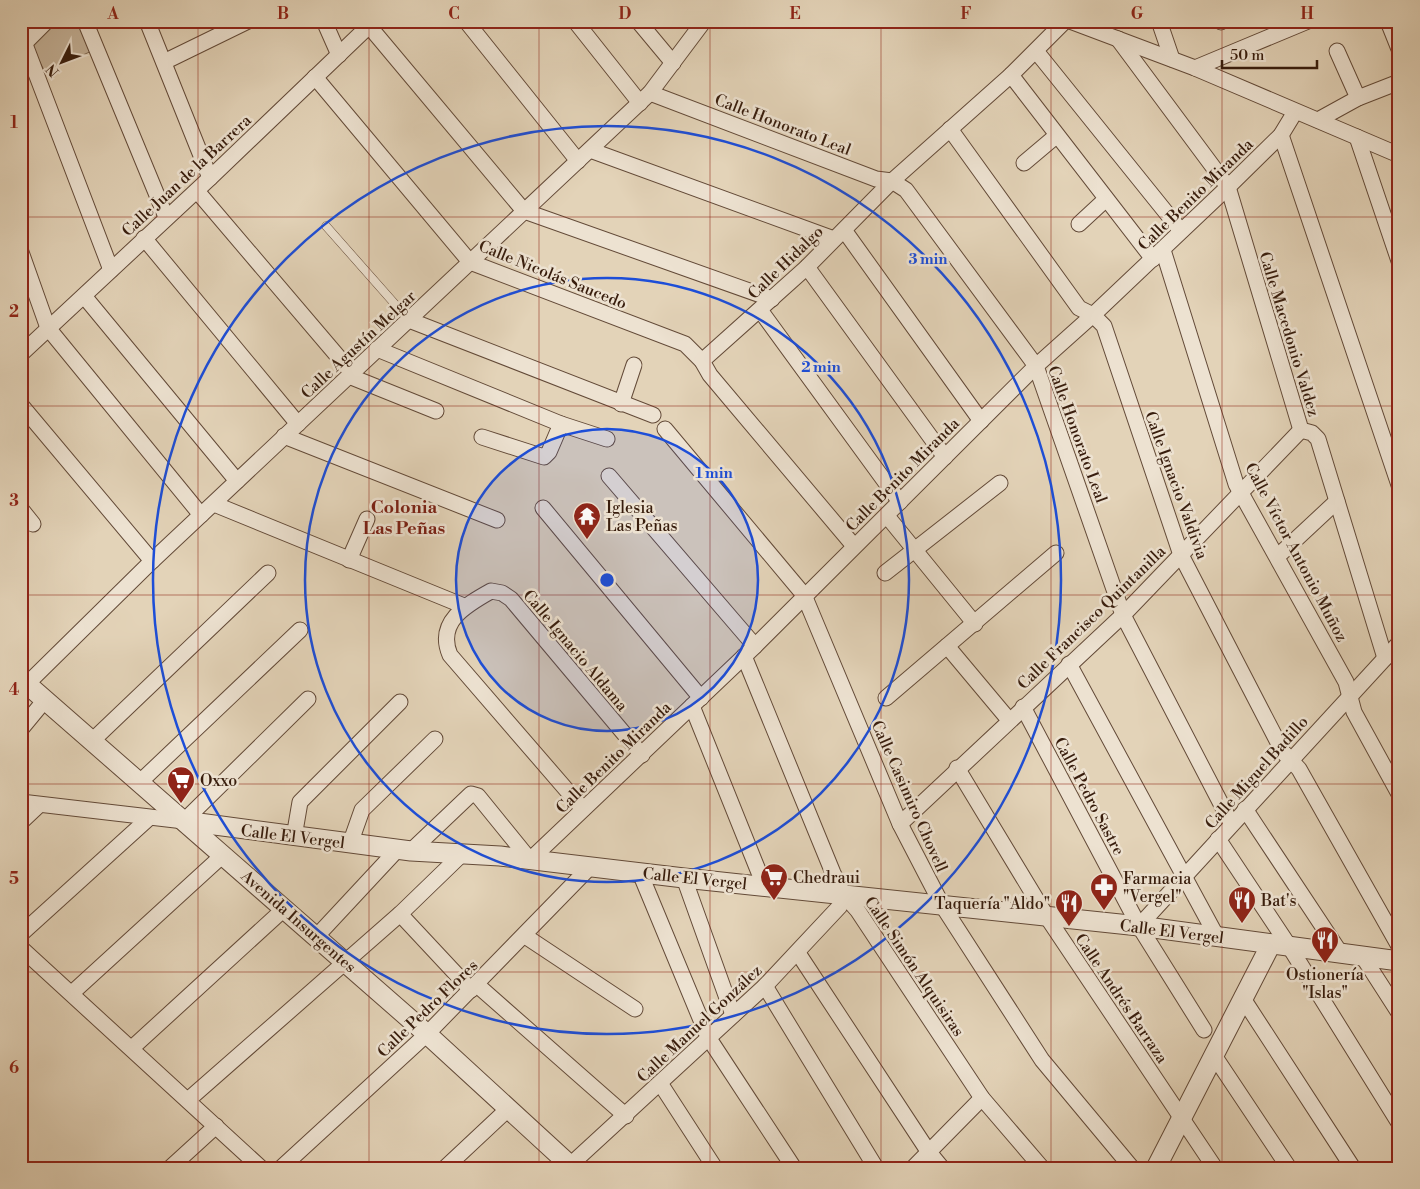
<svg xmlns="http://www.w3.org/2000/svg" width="1420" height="1189" viewBox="0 0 1420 1189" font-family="'Libre Bodoni',serif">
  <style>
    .green { fill: #c6b49b; stroke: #7f6854 }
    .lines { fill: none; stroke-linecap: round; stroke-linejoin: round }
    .service-casing { stroke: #634a38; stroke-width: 9 }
    .minor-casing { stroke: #634a38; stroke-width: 17 }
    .tertiary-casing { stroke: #634a38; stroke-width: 21 }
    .service { stroke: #ede2d1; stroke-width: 8 }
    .minor { stroke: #ede2d1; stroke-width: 15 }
    .tertiary { stroke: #ede2d1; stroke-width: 19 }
    .grid { fill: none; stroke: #8f2418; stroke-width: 1; stroke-opacity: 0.55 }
    .ring { fill: none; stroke: #1d4ed8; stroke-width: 2.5 }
    .labels { text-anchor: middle; stroke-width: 5; stroke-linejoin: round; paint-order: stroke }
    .street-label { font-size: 16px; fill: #381d0d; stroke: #ede2d1 }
    .poi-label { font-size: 16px; fill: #381d0d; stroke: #ede2d1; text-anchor: start }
    .neighbourhood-label { font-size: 18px; font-weight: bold; fill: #7a1f14; stroke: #ede2d1 }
    .centre { fill: #1d4ed8; stroke: #ede2d1; stroke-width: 2.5 }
    .ring-label { font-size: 15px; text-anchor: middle; font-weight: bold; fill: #1d4ed8; stroke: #ede2d1; stroke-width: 5; stroke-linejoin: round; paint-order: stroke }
    .neatline { fill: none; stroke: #8f2418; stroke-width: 2 }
    .grid-label { font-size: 16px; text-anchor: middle; font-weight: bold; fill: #8f2418 }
  </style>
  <rect width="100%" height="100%" fill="#e3d3b8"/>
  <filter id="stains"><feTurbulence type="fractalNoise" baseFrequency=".004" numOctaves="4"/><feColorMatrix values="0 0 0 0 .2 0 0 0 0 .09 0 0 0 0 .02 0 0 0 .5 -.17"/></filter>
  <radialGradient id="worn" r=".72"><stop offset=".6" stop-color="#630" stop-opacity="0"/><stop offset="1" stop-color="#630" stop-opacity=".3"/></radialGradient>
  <path class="green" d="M 44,21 L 79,21 L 94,50 L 45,72 L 27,37 Z"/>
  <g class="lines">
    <g class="service-casing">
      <path id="service" d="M 326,226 L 409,320"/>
    </g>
    <g class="minor-casing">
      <g id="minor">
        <path d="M 85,21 L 166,217"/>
        <path d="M 147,21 L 210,178"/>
        <path d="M 324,21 L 339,55"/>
        <path d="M 466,21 L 578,161"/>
        <path d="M 575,21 L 640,103"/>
        <path d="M 638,21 L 673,63"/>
        <path d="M 1070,21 L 1195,68 L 1399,155"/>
        <path d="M 1159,21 L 1172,59"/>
        <path d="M 1221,21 L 1221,22"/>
        <path d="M 1389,24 L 1399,49"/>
        <path d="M 369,26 L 524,211 L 772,299"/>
        <path d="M 1118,39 L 1228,187 L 1301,430 L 1312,433 L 1318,439 L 1385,658"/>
        <path d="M 24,42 L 111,270"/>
        <path d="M 1036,51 L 1181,231"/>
        <path d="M 1337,51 L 1358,98"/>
        <path d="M 164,62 L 248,21"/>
        <path d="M 1195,68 L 1308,21"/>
        <path d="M 1011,75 L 1153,259"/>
        <path d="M 315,77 L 470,262 L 685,344 L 702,361 L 710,375 L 854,546"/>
        <path d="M 650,93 L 876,179 L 892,181 L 906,190 L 1036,366 L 1123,615 L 1231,823"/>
        <path d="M 1318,120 L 1358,98 L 1399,82"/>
        <path d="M 950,129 L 1079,308 L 1093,315 L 1104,326 L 1181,555 L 1283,752 L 1299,769 L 1399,946"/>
        <path d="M 1281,135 L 1399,485"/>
        <path d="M 1357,137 L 1399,261"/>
        <path d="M 590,150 L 834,239"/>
        <path d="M 1024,163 L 1056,136"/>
        <path d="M 197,191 L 352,373"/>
        <path d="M 1079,224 L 1106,199"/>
        <path d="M 844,230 L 981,421"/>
        <path d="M 144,238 L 298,424"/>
        <path d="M 1163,250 L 1236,484 L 1346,682 L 1354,712 L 1399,794"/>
        <path d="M 21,252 L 48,328 L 201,515"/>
        <path d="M 807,267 L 945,457"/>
        <path d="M 84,296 L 237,481"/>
        <path d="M 760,310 L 900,502"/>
        <path d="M 409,320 L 653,415"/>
        <path d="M 377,349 L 561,424 L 607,439"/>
        <path d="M 21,354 L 210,178 L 374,21"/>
        <path d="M 702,361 L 807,267 L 892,181 L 1011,75 L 1065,21"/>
        <path d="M 349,376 L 436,411"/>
        <path d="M 621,404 L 634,365"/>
        <path d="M 21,405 L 152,561"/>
        <path d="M 665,429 L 804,595 L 900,824 L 942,905 L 1042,1060 L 1132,1168"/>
        <path d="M 284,436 L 497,520"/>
        <path d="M 482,437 L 544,457 L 549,452 L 561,424"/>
        <path d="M 609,476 L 755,646"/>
        <path d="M 214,504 L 464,606"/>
        <path d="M 543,508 L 701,698"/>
        <path d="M 21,509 L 33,524"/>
        <path d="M 887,516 L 975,624"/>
        <path d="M 1278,556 L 1337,501"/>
        <path d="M 349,560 L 367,519"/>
        <path d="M 885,573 L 1000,483"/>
        <path d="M 947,646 L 1009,720"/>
        <path d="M 744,656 L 833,873 L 844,895 L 858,911 L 982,1098 L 1042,1168"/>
        <path d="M 1069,664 L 1217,937"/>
        <path d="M 27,684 L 152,561 L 650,93 L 704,21"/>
        <path d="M 886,698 L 1056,553"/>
        <path d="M 692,706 L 764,885"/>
        <path d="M 1023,707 L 1139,926 L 1204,1030"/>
        <path d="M 21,729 L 45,700"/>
        <path d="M 93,740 L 268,573"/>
        <path d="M 957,768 L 1047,917 L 1215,1168"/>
        <path d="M 140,782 L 300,630"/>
        <path d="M 21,802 L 184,821 L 308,699"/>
        <path d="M 583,809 L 450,655 C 436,622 466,605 491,591 L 502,593 L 511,599 L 642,755"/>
        <path d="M 1245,809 L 1341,954"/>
        <path d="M 21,822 L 39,805"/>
        <path d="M 900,824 L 1123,615 L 1301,430"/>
        <path d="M 294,837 L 300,802 L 400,702"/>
        <path d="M 1218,839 L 1289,946 L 1399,1123"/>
        <path d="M 350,844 L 362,810 L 435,739"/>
        <path d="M 411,851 L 471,794 L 478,796 L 530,860 L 755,646 L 1036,366 L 1093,315 L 1228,187 L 1281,135 L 1295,112"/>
        <path d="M 640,873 L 708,1037 L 794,1168"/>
        <path d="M 684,878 L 733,1015"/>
        <path d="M 400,914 L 471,990"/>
        <path d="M 1139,926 L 1399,643"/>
        <path d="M 21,934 L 149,818"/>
        <path d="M 525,936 L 635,1009"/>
        <path d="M 316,937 L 398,849"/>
        <path d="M 21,948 L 261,1168"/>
        <path d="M 798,953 L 928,1151 L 942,1168"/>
        <path d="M 1363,957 L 1399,1013"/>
        <path d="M 476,984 L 626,1116"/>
        <path d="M 765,986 L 876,1168"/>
        <path d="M 72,993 L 223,855"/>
        <path d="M 1242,997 L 1353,1168"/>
        <path d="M 132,1048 L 284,909"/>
        <path d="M 1213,1054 L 1289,1168"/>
        <path d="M 660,1083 L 715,1168"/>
        <path d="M 188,1100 L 400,914 L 461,855"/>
        <path d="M 170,1168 L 216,1126"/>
        <path d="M 281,1168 L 427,1034 L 591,866"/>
        <path d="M 445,1168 L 508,1109"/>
        <path d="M 567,1168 L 765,986 L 840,906 L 844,895"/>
        <path d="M 913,1168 L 982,1098"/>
      </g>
    </g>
    <g class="tertiary-casing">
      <g id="tertiary">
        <path d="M 21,44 L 44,21"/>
        <path d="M 21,679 L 427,1034 L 573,1168"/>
        <path d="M 184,821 L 411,851 L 500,856 L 684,878 L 1139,926 L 1399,961"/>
        <path d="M 1156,1168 L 1271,944"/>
      </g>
    </g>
    <use href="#service" class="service"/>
    <use href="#minor" class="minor"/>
    <use href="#tertiary" class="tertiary"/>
  </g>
  <path class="grid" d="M 198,21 L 198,1168M 369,21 L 369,1168M 539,21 L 539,1168M 710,21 L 710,1168M 881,21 L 881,1168M 1051,21 L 1051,1168M 1222,21 L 1222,1168M 21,217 L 1399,217M 21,406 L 1399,406M 21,595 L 1399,595M 21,784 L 1399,784M 21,972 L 1399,972"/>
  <circle cx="607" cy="580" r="151" fill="#1d4ed8" fill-opacity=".12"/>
  <g class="ring">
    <circle cx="607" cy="580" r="151"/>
    <circle cx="607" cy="580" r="302"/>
    <circle cx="607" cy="580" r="454"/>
  </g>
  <defs>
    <g id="temple-pin" transform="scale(1.4375)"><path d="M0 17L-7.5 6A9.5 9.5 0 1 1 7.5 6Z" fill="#8f2418" stroke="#ede2d1"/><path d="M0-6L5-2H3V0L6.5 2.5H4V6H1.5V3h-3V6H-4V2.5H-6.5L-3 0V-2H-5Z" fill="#fff"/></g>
    <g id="supermarket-pin" transform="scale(1.4375)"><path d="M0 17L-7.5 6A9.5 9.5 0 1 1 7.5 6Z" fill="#8f2418" stroke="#ede2d1"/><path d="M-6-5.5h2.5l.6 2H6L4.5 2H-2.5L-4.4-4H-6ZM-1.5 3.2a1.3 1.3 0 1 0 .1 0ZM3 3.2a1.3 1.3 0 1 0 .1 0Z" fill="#fff"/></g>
    <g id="pharmacy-pin" transform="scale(1.4375)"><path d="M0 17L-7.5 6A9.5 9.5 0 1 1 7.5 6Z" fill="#8f2418" stroke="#ede2d1"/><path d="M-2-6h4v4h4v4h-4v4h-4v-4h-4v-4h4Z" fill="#fff"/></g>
    <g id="restaurant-pin" transform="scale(1.4375)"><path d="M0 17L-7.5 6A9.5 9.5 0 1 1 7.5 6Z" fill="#8f2418" stroke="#ede2d1"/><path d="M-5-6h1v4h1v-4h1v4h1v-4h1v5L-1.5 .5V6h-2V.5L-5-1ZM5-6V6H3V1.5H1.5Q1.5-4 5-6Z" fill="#fff"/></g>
  </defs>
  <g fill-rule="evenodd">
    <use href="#temple-pin" x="587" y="516"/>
    <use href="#supermarket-pin" x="181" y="780"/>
    <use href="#supermarket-pin" x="774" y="877"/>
    <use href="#pharmacy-pin" x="1104" y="887"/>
    <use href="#restaurant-pin" x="1242" y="900"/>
    <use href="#restaurant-pin" x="1069" y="903"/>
    <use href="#restaurant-pin" x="1325" y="940"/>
  </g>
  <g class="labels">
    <g class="street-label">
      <text transform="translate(783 124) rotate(21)" y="6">Calle Honorato Leal</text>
      <text transform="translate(186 175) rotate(-43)" y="6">Calle Juan de la Barrera</text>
      <text transform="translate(1195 194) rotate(-44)" y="6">Calle Benito Miranda</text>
      <text transform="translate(785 262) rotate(-44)" y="6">Calle Hidalgo</text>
      <text transform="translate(553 274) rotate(22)" y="6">Calle Nicolás Saucedo</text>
      <text transform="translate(1290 334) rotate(73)" y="6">Calle Macedonio Valdez</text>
      <text transform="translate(358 344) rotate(-43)" y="6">Calle Agustín Melgar</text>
      <text transform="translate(1078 434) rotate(70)" y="6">Calle Honorato Leal</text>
      <text transform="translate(902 474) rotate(-45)" y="6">Calle Benito Miranda</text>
      <text transform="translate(1177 485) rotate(70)" y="6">Calle Ignacio Valdivia</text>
      <text transform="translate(1297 552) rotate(62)" y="6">Calle Víctor Antonio Muñoz</text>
      <text transform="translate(1091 617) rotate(-44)" y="6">Calle Francisco Quintanilla</text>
      <text transform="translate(576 650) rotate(50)" y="6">Calle Ignacio Aldama</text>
      <text transform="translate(613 757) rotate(-44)" y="6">Calle Benito Miranda</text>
      <text transform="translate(1256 772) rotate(-48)" y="6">Calle Miguel Badillo</text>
      <text transform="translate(910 796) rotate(66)" y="6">Calle Casimiro Chovell</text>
      <text transform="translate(1090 796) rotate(62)" y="6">Calle Pedro Sastre</text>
      <text transform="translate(293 836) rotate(7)" y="6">Calle El Vergel</text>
      <text transform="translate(695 878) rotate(6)" y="6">Calle El Vergel</text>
      <text transform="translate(299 921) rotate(41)" y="6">Avenida Insurgentes</text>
      <text transform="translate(1172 931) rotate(7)" y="6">Calle El Vergel</text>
      <text transform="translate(915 966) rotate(56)" y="6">Calle Simón Alquisiras</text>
      <text transform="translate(1122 998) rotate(56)" y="6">Calle Andrés Barraza</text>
      <text transform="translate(427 1008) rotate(-44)" y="6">Calle Pedro Flores</text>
      <text transform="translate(699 1023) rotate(-43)" y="6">Calle Manuel González</text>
    </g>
    <g class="poi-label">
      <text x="606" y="513">Iglesia<tspan x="606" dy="18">Las Peñas</tspan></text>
      <text x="200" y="786">Oxxo</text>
      <text x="793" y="883">Chedraui</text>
      <text x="1123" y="884">Farmacia<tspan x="1123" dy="18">"Vergel"</tspan></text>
      <text x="1261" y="906">Bat's</text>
      <text x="1050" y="909" text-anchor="end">Taquería "Aldo"</text>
      <text x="1325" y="980" text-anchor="middle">Ostionería<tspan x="1325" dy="18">"Islas"</tspan></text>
    </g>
    <g class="neighbourhood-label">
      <text x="404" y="513">Colonia<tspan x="404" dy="21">Las Peñas</tspan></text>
    </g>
  </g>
  <circle cx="607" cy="580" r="8" class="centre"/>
  <g class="ring-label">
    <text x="928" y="264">3 min</text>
    <text x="821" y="372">2 min</text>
    <text x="714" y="478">1 min</text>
  </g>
  <rect width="1420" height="1189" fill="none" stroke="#e3d3b8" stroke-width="55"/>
  <g transform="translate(62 62) rotate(228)" stroke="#ede2d1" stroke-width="4" paint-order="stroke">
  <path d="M0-4L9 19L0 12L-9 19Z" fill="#381d0d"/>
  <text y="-8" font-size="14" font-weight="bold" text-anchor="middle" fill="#381d0d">N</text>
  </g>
  <path d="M1222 60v8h95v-8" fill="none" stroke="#381d0d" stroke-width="2.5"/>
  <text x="1230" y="60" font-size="15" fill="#381d0d" stroke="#ede2d1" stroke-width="4" paint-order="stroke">50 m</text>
  <rect x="28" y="28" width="1364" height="1134" class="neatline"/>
  <g class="grid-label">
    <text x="113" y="19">A</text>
    <text x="283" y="19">B</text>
    <text x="454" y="19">C</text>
    <text x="625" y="19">D</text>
    <text x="795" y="19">E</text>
    <text x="966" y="19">F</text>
    <text x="1137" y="19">G</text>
    <text x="1307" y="19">H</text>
    <text x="14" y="128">1</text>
    <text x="14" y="317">2</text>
    <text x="14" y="506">3</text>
    <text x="14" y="695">4</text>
    <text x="14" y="884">5</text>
    <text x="14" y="1073">6</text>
  </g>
  <rect width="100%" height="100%" filter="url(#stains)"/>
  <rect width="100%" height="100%" fill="url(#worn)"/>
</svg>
